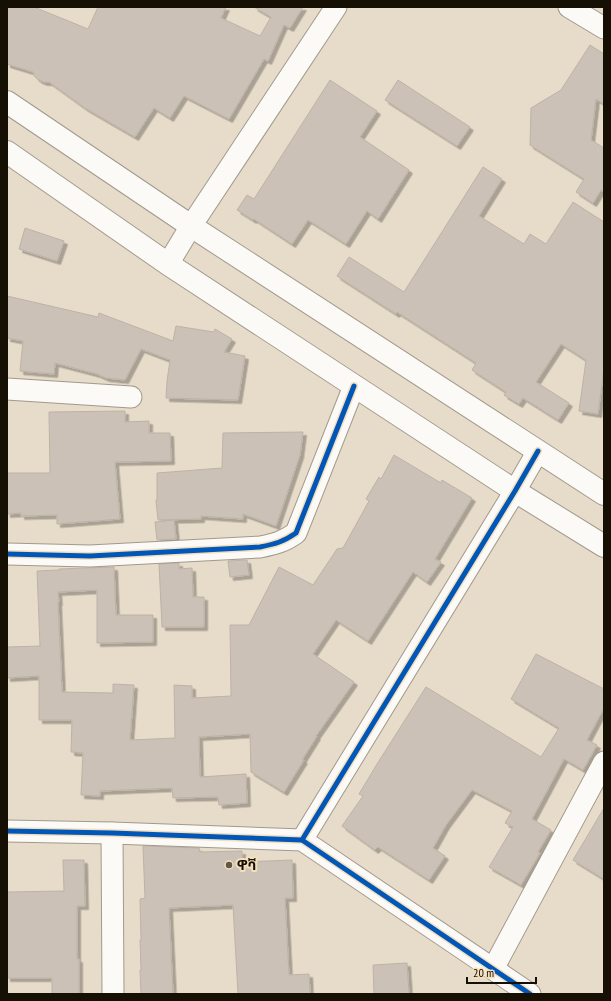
<svg xmlns="http://www.w3.org/2000/svg" width="611" height="1001" viewBox="0 0 611 1001" font-family="'PT Sans Narrow','Noto Sans Ethiopic',sans-serif">
  <style>
    .building { fill: #ccc1b6; stroke: #bdb2a6; filter: url(#shadow) }
    .lines { fill: none; stroke-linecap: round; stroke-linejoin: round }
    .street-casing { stroke: #a2998c; stroke-width: 23 }
    .secondary-casing { stroke: #a2998c; stroke-width: 24 }
    .street { stroke: #fbfaf7; stroke-width: 21 }
    .secondary { stroke: #fbfaf7; stroke-width: 22 }
    .cycleway-casing { stroke: #f4dfbd; stroke-width: 8 }
    .cycleway { stroke: #0057b8; stroke-width: 5 }
    .poi-dot { fill: #5f5749; stroke: #f4dfbd; stroke-width: 1.5 }
    .labels { text-anchor: middle; stroke-width: 4; stroke-linejoin: round; paint-order: stroke }
    .poi-label { font-size: 14px; font-weight: bold; fill: #160f04; stroke: #f4dfbd; text-anchor: start }
  </style>
  <defs>
    <filter id="shadow"><feDropShadow dx="3.5" dy="3.5" stdDeviation="0" flood-color="#0004"/></filter>
  </defs>
  <rect width="100%" height="100%" fill="#e7dcca"/>
  <g class="building">
    <path d="M 7,7 L 34,7 L 88,29 L 98,7 L 226,7 L 221,18 L 260,36 L 271,17 L 254,7 L 303,7 L 290,28 L 284,25 L 268,61 L 264,59 L 229,119 L 184,96 L 170,118 L 154,108 L 135,137 L 85,108 L 49,82 L 44,82 L 39,80 L 35,77 L 33,72 L 7,64 Z"/>
    <path d="M 590,45 L 604,54 L 604,104 L 596,99 L 591,140 L 604,148 L 604,192 L 601,190 L 593,203 L 576,192 L 584,179 L 530,145 L 531,108 L 561,90 Z"/>
    <path d="M 330,80 L 377,111 L 360,137 L 409,170 L 378,219 L 367,211 L 346,244 L 308,220 L 292,244 L 254,219 L 253,220 L 237,210 L 247,195 L 254,199 Z"/>
    <path d="M 398,80 L 470,127 L 457,146 L 385,100 Z"/>
    <path d="M 483,167 L 502,179 L 479,216 L 524,244 L 530,234 L 546,244 L 573,202 L 604,222 L 604,368 L 598,414 L 579,411 L 586,360 L 561,344 L 536,382 L 569,403 L 558,420 L 523,398 L 519,404 L 504,395 L 506,392 L 472,370 L 476,363 L 397,312 L 396,314 L 337,276 L 349,257 L 404,292 Z"/>
    <path d="M 25,228 L 64,241 L 57,261 L 19,249 Z"/>
    <path d="M 7,296 L 98,317 L 99,313 L 173,341 L 176,326 L 214,332 L 215,329 L 232,339 L 224,352 L 245,356 L 238,400 L 166,398 L 167,381 L 170,360 L 141,349 L 125,380 L 106,378 L 97,374 L 55,363 L 54,374 L 20,371 L 23,341 L 7,338 Z"/>
    <path d="M 125,411 L 125,422 L 149,421 L 149,433 L 170,433 L 171,461 L 115,462 L 120,519 L 57,524 L 57,515 L 21,516 L 21,513 L 7,514 L 7,473 L 50,473 L 49,412 Z"/>
    <path d="M 303,432 L 300,455 L 276,526 L 243,514 L 243,519 L 201,516 L 201,519 L 158,520 L 156,500 L 157,500 L 157,473 L 222,468 L 223,433 Z"/>
    <path d="M 394,455 L 441,483 L 442,480 L 472,498 L 435,559 L 441,562 L 427,582 L 413,572 L 368,641 L 336,620 L 313,654 L 354,682 L 316,736 L 317,736 L 302,760 L 304,760 L 284,792 L 251,772 L 250,734 L 199,737 L 200,777 L 246,774 L 247,803 L 219,805 L 218,797 L 173,798 L 172,788 L 100,791 L 100,796 L 81,795 L 83,753 L 71,752 L 72,720 L 39,720 L 39,676 L 7,678 L 7,647 L 40,646 L 37,571 L 59,570 L 59,569 L 114,567 L 116,615 L 153,615 L 153,642 L 97,643 L 97,590 L 58,592 L 59,602 L 58,602 L 62,692 L 113,693 L 113,684 L 134,685 L 130,740 L 175,738 L 174,685 L 192,686 L 192,698 L 231,696 L 230,625 L 249,625 L 279,567 L 313,585 L 337,549 L 343,548 L 369,501 L 366,499 L 379,477 L 381,479 Z"/>
    <path d="M 174,520 L 176,539 L 157,540 L 155,522 Z"/>
    <path d="M 247,560 L 249,575 L 230,577 L 228,561 Z"/>
    <path d="M 179,563 L 179,569 L 192,568 L 193,597 L 204,597 L 204,627 L 162,627 L 159,564 Z"/>
    <path d="M 536,654 L 604,689 L 604,708 L 587,740 L 597,745 L 583,770 L 564,759 L 532,819 L 551,830 L 538,852 L 540,853 L 521,885 L 489,867 L 513,827 L 505,823 L 512,811 L 472,790 L 446,825 L 433,848 L 445,856 L 429,880 L 378,847 L 375,850 L 342,826 L 363,796 L 359,794 L 377,764 L 426,687 L 541,757 L 559,728 L 511,699 Z"/>
    <path d="M 604,808 L 604,879 L 573,860 Z"/>
    <path d="M 143,846 L 199,848 L 200,852 L 242,851 L 242,862 L 292,860 L 293,898 L 285,898 L 289,975 L 309,974 L 310,994 L 238,994 L 233,905 L 169,908 L 173,994 L 141,994 L 140,970 L 141,970 L 140,940 L 141,939 L 140,899 L 145,898 Z"/>
    <path d="M 63,860 L 84,860 L 85,906 L 77,906 L 77,959 L 79,959 L 79,994 L 52,994 L 52,978 L 7,978 L 7,892 L 64,891 Z"/>
    <path d="M 407,963 L 409,994 L 374,994 L 373,965 Z"/>
  </g>
  <g class="lines">
    <g class="street-casing">
      <g id="street">
        <path d="M 569,7 L 604,28"/>
        <path d="M 168,264 L 191,226 L 336,7"/>
        <path d="M 7,389 L 131,397"/>
        <path d="M 7,554 L 90,556 L 260,547 C 275,544 283,542 296,533 L 354,386"/>
        <path d="M 7,831 L 112,833 L 302,840 L 530,994"/>
        <path d="M 112,833 L 113,994"/>
        <path d="M 302,840 L 515,491 L 538,451"/>
        <path d="M 493,969 L 604,762"/>
      </g>
    </g>
    <g class="secondary-casing">
      <g id="secondary">
        <path d="M 7,102 L 191,226 L 604,494"/>
        <path d="M 7,152 L 168,264 L 515,491 L 604,546"/>
      </g>
    </g>
    <use href="#street" class="street"/>
    <use href="#secondary" class="secondary"/>
    <g class="cycleway-casing">
      <g id="cycleway">
        <path d="M 7,554 L 90,556 L 260,547 C 275,544 283,542 296,533 L 354,386"/>
        <path d="M 7,831 L 112,833 L 302,840 L 530,994"/>
        <path d="M 302,840 L 515,491 L 538,451"/>
      </g>
    </g>
    <use href="#cycleway" class="cycleway"/>
  </g>
  <circle class="poi-dot" cx="229" cy="865" r="4"/>
  <g class="labels">
    <g class="poi-label">
      <text x="237" y="870">ዋቫ</text>
    </g>
  </g>
  <rect width="611" height="1001" fill="none" stroke="#160f04" stroke-width="16"/>
  <path d="M467 977v6h69v-6" fill="none" stroke="#160f04" stroke-width="2"/>
  <text x="473" y="977" font-size="12" fill="#160f04" stroke="#f4dfbd" stroke-width="3" paint-order="stroke">20 m</text>
</svg>
